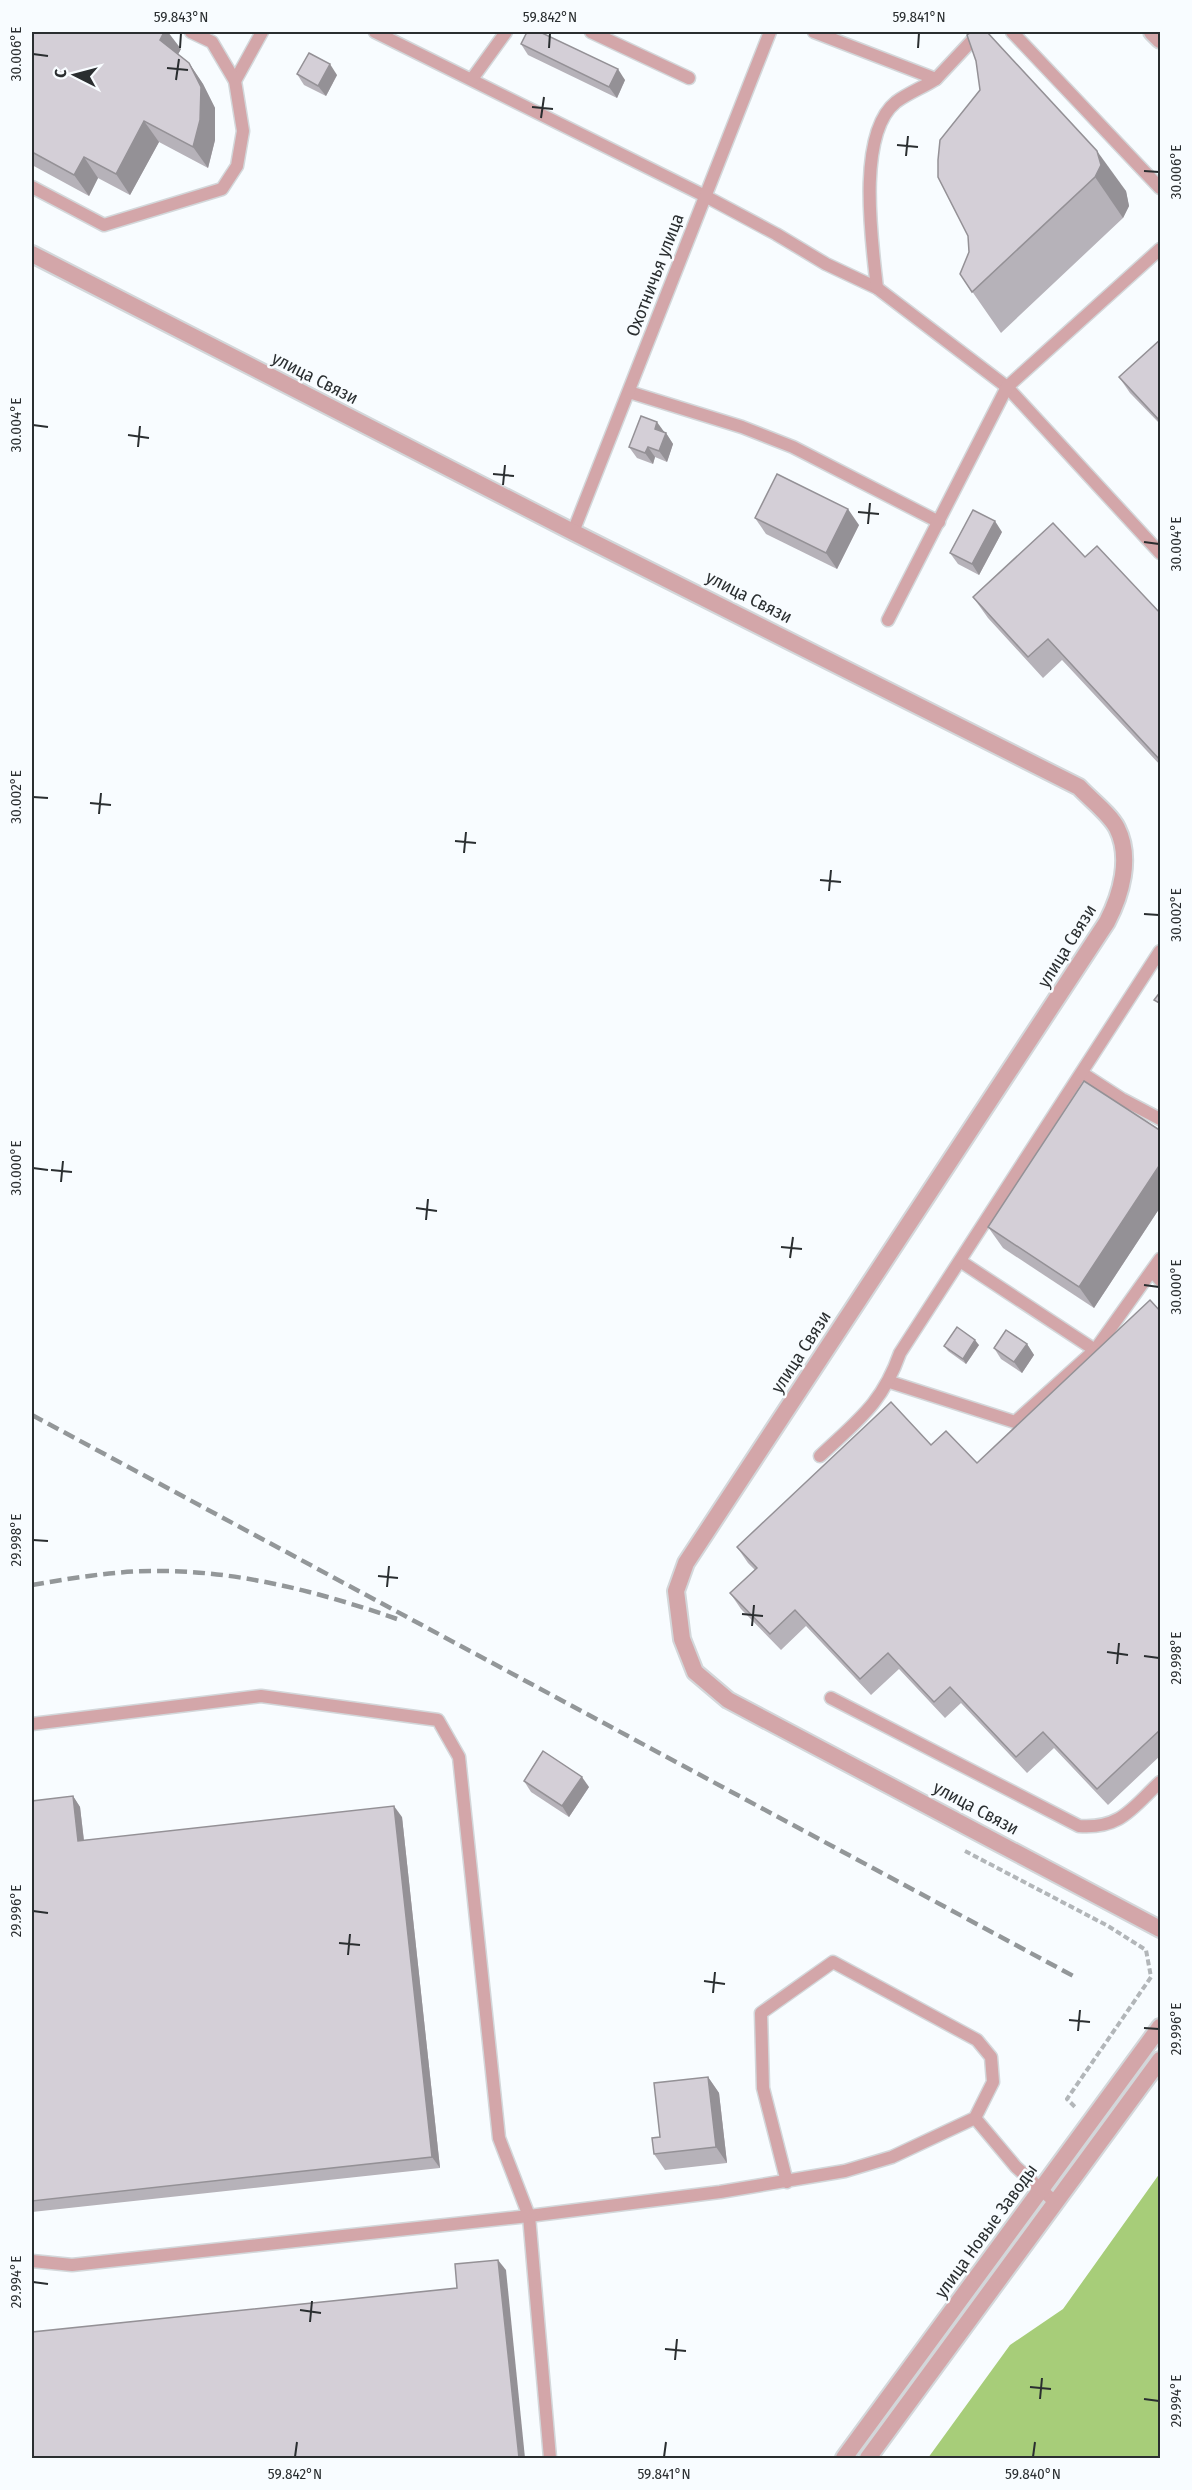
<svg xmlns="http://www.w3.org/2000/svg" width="1192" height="2490" viewBox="0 0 1192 2490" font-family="'Fira Sans Condensed',sans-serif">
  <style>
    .forest { fill: #a7cd79 }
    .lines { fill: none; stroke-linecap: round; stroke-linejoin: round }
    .service-casing { stroke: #d3d7da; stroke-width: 15 }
    .tertiary-casing { stroke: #d3d7da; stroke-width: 20 }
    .path { stroke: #b2b6b9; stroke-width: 4; stroke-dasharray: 6 3; stroke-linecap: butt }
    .service { stroke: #d3a6a9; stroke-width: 12 }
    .tertiary { stroke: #d3a6a9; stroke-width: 16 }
    .rail { stroke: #939799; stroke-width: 4.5; stroke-dasharray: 12 6; stroke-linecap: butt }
    .wall { fill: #b6b2b9 }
    .shaded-wall { fill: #949196 }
    .building { fill: #d4cfd7; stroke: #949196; stroke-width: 1.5 }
    .ticks { fill: none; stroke: #2a2e30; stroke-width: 2 }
    .labels { text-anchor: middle; stroke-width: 5; stroke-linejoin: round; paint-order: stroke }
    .street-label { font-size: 18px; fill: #2a2e30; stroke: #f8fcff }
    .neatline { fill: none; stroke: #2a2e30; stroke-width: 2 }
    .ticks-label { font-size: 15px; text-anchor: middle; fill: #2a2e30 }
  </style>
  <rect width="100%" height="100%" fill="#f8fcff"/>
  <path class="forest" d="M 1160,2173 L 1160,2458 L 928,2458 L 1010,2345 L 1063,2309 Z"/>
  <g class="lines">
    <g class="service-casing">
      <g id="service">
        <path d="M 375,32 L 705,196 L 776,234 L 826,264 L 877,288 L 1007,387 L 1160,553"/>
        <path d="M 591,32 L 689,78"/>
        <path d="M 814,32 L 936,79 L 980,32"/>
        <path d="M 1012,32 L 1160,188"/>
        <path d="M 472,79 L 506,32"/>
        <path d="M 235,81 L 262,32"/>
        <path d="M 32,187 L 104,225 L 222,189 L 237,166 L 243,131 L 235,81 L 212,42 L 191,32"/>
        <path d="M 877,288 C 872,243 856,134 896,102 C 908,93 924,87 936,79"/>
        <path d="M 629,392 L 742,427 L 793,447 L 939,522"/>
        <path d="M 573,532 L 770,32"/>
        <path d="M 888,620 L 1007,387 L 1160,249"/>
        <path d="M 1082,1073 L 1122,1099 L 1160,1119"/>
        <path d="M 960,1261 L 1095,1350"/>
        <path d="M 1152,1271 L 1160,1280"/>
        <path d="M 890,1382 L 1015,1422 L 1095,1350 L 1160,1259"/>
        <path d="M 820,1456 C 858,1420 882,1404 900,1353 L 1160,951"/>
        <path d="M 831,1698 L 1079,1826 C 1121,1829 1132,1808 1160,1782"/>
        <path d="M 32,1724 L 261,1696 L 438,1720 L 459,1757 L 499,2138 L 529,2216 L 550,2458"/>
        <path d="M 975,2118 L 1016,2167 L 1056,2203"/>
        <path d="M 32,2261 L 72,2265 L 529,2216 L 720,2192 L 845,2171 L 892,2157 L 975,2118 L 993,2082 L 991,2057 L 977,2040 L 833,1962 L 761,2013 L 763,2088 L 787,2182"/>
      </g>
    </g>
    <g class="tertiary-casing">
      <g id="tertiary">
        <path d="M 1152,32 L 1160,40"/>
        <path d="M 32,254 L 573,532 L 1079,787 C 1090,799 1110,814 1117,828 C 1132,858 1121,895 1107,922 L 686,1563 L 676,1591 L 682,1639 L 695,1672 L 728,1700 L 1160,1929"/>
        <path d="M 844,2458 L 1160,2027"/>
        <path d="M 868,2458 L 1160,2060"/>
      </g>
    </g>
    <path class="path" d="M 965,1851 L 1108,1926 L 1146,1950 L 1151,1977 L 1067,2099 L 1076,2108"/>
    <use href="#service" class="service"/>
    <use href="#tertiary" class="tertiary"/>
    <g class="rail">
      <path d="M 32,1415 L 1077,1978"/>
      <path d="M 32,1585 C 73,1578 113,1571 155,1571 C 236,1570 320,1592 397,1619"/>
    </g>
  </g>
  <g class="wall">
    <path d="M 32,32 L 181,49 L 178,54 L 189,63 L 203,84 L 215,108 L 215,140 L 208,168 L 159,142 L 130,195 L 98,178 L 89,196 L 32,165 Z"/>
    <path d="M 521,44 L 625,80 L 617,98 L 528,55 Z"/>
    <path d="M 297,74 L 337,75 L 326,96 L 304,85 Z"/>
    <path d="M 980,90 L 1126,191 L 1129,206 L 1123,218 L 1001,333 L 960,274 L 969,252 Z"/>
    <path d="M 1161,339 L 1161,425 L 1130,393 L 1119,377 Z"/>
    <path d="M 664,433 L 666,433 L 673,444 L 667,462 L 655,457 L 653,464 L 637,458 L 629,447 Z"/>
    <path d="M 755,518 L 859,525 L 837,569 L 766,534 Z"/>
    <path d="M 1002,532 L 979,575 L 958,564 L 950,553 Z"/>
    <path d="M 1085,557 L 1161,614 L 1161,766 L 1062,660 L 1043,678 L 988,618 L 973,597 Z"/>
    <path d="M 1161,1131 L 1161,1206 L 1094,1308 L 1003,1248 L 988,1227 Z"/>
    <path d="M 1161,1312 L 1161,1755 L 1108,1805 L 1054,1748 L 1027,1773 L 961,1703 L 945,1718 L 899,1669 L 871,1695 L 806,1626 L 781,1650 L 741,1609 L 730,1593 L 755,1570 L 748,1563 L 737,1547 L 931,1445 L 977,1463 Z"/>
    <path d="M 1027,1344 L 1034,1355 L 1022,1373 L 1001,1359 L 994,1348 Z"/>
    <path d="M 979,1345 L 966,1364 L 948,1351 L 944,1346 Z"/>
    <path d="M 524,1781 L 589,1787 L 569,1817 L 531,1792 Z"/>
    <path d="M 73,1796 L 80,1807 L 84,1840 L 402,1817 L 440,2168 L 32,2212 L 32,1801 Z"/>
    <path d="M 708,2077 L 719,2093 L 727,2163 L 665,2170 L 654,2154 L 660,2137 Z"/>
  </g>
  <g class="shaded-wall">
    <path d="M 164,32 L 168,32 L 181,49 L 175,60 L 160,40 Z"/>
    <path d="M 189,63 L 203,84 L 215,108 L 215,140 L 208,168 L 193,147 Z"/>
    <path d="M 330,64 L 337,75 L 326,96 L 318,86 Z"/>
    <path d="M 618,69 L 625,80 L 617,98 L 609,87 Z"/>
    <path d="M 144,121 L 159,142 L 130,195 L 116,174 Z"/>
    <path d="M 1097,151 L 1126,191 L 1129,206 L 1123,218 L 1095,177 Z"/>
    <path d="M 84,157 L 98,178 L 89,196 L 74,175 Z"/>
    <path d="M 657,422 L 665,433 L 655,429 Z"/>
    <path d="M 666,433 L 673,444 L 667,462 L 659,451 Z"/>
    <path d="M 648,447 L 655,457 L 653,464 L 645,453 Z"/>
    <path d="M 848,509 L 859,525 L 837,569 L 826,553 Z"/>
    <path d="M 995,521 L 1002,532 L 979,575 L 972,564 Z"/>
    <path d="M 1161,1163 L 1161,1206 L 1094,1308 L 1079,1287 Z"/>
    <path d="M 975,1340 L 979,1345 L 966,1364 L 963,1359 Z"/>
    <path d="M 1027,1344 L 1034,1355 L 1022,1373 L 1014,1362 Z"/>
    <path d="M 582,1777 L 589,1787 L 569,1817 L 562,1806 Z"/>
    <path d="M 73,1796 L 80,1807 L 85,1851 L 78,1841 Z"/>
    <path d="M 394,1806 L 402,1817 L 440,2168 L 432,2157 Z"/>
    <path d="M 708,2077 L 719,2093 L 727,2163 L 716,2147 Z"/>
    <path d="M 498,2260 L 506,2270 L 525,2458 L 519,2458 Z"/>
  </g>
  <g class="building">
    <path d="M 32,32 L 164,32 L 160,40 L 189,63 L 201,87 L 200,120 L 193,147 L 144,121 L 116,174 L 84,157 L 74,175 L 32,152 Z"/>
    <path d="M 527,32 L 540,32 L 618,69 L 609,87 L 521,44 Z"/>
    <path d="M 971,32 L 987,32 L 1097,151 L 1101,165 L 1095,177 L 972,292 L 960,274 L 969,252 L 968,236 L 938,177 L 938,160 L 940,140 L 980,90 L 976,61 L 967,35 Z"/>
    <path d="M 309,53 L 330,64 L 318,86 L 297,74 Z"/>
    <path d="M 1161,339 L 1161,422 L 1119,377 Z"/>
    <path d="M 641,416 L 657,422 L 655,429 L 666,433 L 659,451 L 648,447 L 645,453 L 629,447 Z"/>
    <path d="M 777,474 L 848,509 L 826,553 L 755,518 Z"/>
    <path d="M 973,510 L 995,521 L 972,564 L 950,553 Z"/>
    <path d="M 1053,523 L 1085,557 L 1097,546 L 1161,614 L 1161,761 L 1048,639 L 1028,657 L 973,597 Z"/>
    <path d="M 1161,991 L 1161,1004 L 1154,1000 Z"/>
    <path d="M 1084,1081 L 1161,1131 L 1161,1163 L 1079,1287 L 988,1227 Z"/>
    <path d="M 1150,1300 L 1161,1312 L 1161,1729 L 1097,1789 L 1043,1732 L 1016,1757 L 950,1687 L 934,1702 L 888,1653 L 860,1679 L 795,1610 L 770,1634 L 730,1593 L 757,1568 L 737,1547 L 891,1402 L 931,1445 L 946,1431 L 977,1463 Z"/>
    <path d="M 957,1327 L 975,1340 L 963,1359 L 944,1346 Z"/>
    <path d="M 1006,1330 L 1027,1344 L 1014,1362 L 994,1348 Z"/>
    <path d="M 543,1751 L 582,1777 L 562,1806 L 524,1781 Z"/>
    <path d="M 73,1796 L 78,1841 L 394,1806 L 432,2157 L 32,2201 L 32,1801 Z"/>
    <path d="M 708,2077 L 716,2147 L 654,2154 L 652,2138 L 660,2137 L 654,2083 Z"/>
    <path d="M 498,2260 L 519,2458 L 32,2458 L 32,2332 L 457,2288 L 455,2264 Z"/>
  </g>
  <path class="ticks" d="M 180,48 L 181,33M 549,48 L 550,33M 918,48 L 919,33M 33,54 L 48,56M 167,68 L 188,70M 176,80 L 179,59M 532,107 L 553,109M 541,118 L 544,97M 897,145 L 918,147M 906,156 L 908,136M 1144,171 L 1159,172M 33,425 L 48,427M 128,435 L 149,438M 138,447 L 140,426M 493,474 L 514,476M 503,485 L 505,465M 858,512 L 879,514M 868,524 L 870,503M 1144,542 L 1159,544M 33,797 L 48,798M 90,803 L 111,805M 99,814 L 101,793M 455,841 L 476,843M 464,853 L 466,832M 820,880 L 841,882M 829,891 L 831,870M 1144,914 L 1159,915M 33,1168 L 48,1170M 51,1170 L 72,1172M 61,1182 L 63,1161M 416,1208 L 437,1211M 426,1220 L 428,1199M 781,1247 L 802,1249M 790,1258 L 793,1237M 1144,1285 L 1159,1287M 33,1540 L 48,1541M 378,1576 L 398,1578M 387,1587 L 389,1566M 742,1614 L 763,1616M 752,1626 L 754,1605M 1107,1652 L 1128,1655M 1144,1656 L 1159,1658M 1117,1664 L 1119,1643M 33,1911 L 48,1913M 339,1943 L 360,1945M 348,1955 L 350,1934M 704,1981 L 725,1984M 713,1993 L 715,1972M 1069,2020 L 1090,2022M 1144,2028 L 1159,2029M 1078,2031 L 1080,2010M 33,2282 L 48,2284M 300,2310 L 321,2313M 310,2322 L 312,2301M 665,2349 L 686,2351M 675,2360 L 677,2339M 1030,2387 L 1051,2389M 1040,2399 L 1042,2378M 1144,2399 L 1159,2401M 295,2457 L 297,2442M 664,2457 L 666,2442M 1033,2457 L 1035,2442"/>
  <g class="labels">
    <g class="street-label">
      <text transform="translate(655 275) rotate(-69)" y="6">Охотничья улица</text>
      <text transform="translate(315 378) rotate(27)" y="6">улица Связи</text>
      <text transform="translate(749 597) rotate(27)" y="6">улица Связи</text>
      <text transform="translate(1067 946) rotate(-58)" y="6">улица Связи</text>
      <text transform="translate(801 1352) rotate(-57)" y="6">улица Связи</text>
      <text transform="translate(976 1808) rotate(28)" y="6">улица Связи</text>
      <text transform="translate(986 2231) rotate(-54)" y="6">улица Новые Заводы</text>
    </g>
  </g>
  <rect width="1192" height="2490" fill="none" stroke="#f8fcff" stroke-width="66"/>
  <g transform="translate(75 75) rotate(276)" stroke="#f8fcff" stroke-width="4.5" paint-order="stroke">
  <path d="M0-4.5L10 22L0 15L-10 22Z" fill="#2a2e30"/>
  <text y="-9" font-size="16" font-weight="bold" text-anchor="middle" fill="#2a2e30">С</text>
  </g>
  <rect x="33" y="33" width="1126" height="2424" class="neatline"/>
  <g class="ticks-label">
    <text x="181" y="22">59.843°N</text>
    <text x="550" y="22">59.842°N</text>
    <text x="919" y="22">59.841°N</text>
    <text transform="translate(16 54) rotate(-90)" y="5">30.006°E</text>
    <text transform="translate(1176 172) rotate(-90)" y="5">30.006°E</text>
    <text transform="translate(16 425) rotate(-90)" y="5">30.004°E</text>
    <text transform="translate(1176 544) rotate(-90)" y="5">30.004°E</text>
    <text transform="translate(16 797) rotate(-90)" y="5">30.002°E</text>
    <text transform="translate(1176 915) rotate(-90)" y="5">30.002°E</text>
    <text transform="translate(16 1168) rotate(-90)" y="5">30.000°E</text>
    <text transform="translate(1176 1287) rotate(-90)" y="5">30.000°E</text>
    <text transform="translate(16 1540) rotate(-90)" y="5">29.998°E</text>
    <text transform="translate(1176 1658) rotate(-90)" y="5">29.998°E</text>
    <text transform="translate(16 1911) rotate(-90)" y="5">29.996°E</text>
    <text transform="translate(1176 2029) rotate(-90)" y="5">29.996°E</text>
    <text transform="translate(16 2282) rotate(-90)" y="5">29.994°E</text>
    <text transform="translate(1176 2401) rotate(-90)" y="5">29.994°E</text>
    <text x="295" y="2479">59.842°N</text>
    <text x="664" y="2479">59.841°N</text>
    <text x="1033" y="2479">59.840°N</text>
  </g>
</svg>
